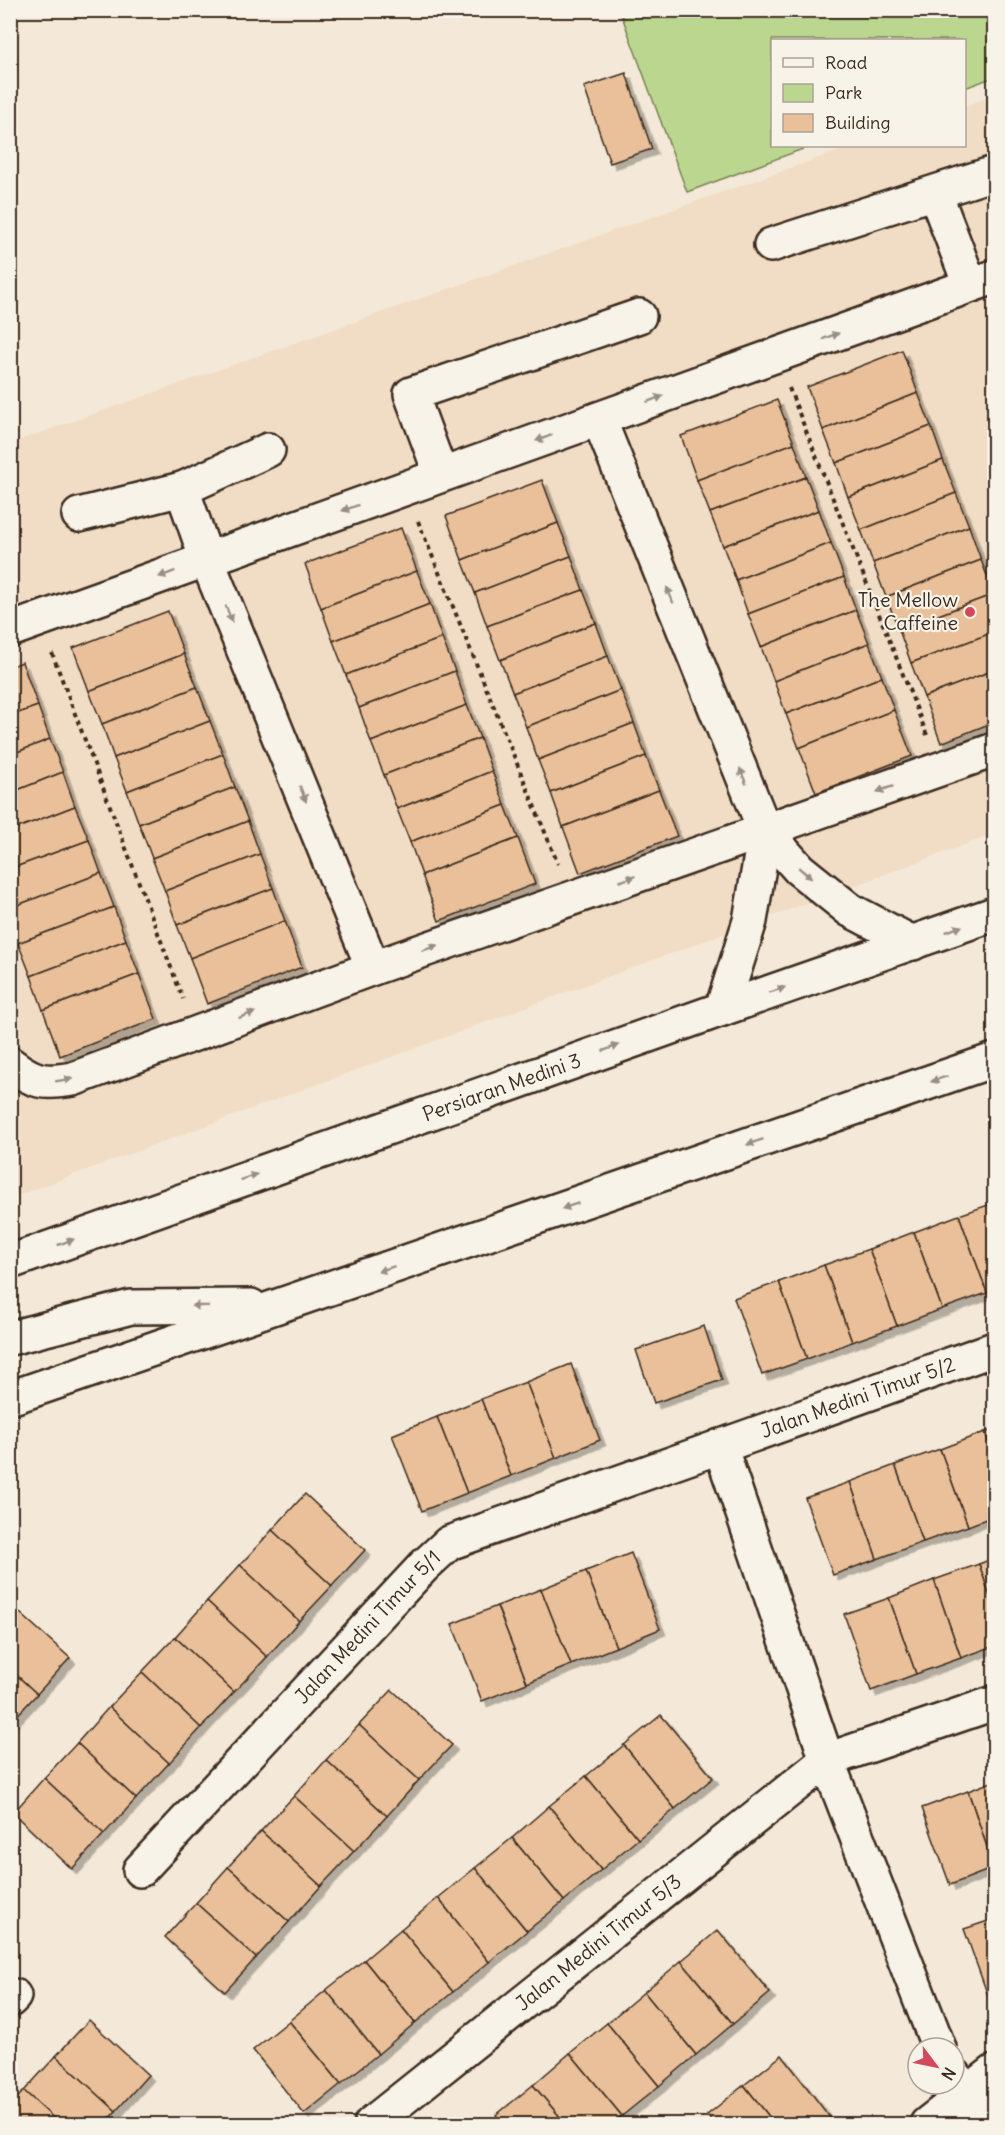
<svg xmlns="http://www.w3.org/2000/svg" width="1005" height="2135" viewBox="0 0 1005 2135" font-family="Delius,sans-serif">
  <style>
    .built { fill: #f1ddc5 }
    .green { fill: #bbd78f; stroke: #7b8056; stroke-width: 1.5 }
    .building { fill: #e9c099; stroke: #3b2a1e; stroke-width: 1.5; filter: url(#shadow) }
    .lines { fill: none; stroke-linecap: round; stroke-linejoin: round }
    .minor-casing { stroke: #3b2a1e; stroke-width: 38 }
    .path { stroke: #3b2a1e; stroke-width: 4; stroke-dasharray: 4.5 4.5; stroke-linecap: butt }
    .minor { stroke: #f7f3e8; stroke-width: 33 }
    .oneway { fill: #998e83 }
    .poi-dot { fill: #d1495b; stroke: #f7f3e8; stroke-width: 2 }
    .labels { text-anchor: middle; stroke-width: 4.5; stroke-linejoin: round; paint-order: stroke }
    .poi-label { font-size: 20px; fill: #3b2a1e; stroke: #f7f3e8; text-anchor: end }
    .street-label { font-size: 20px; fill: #3b2a1e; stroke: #f7f3e8 }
  </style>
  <defs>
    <filter id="shadow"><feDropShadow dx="5.5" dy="5.5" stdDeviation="0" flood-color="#0004"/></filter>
  </defs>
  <rect width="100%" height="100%" fill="#f4e9d8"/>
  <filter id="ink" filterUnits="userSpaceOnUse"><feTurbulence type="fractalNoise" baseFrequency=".0167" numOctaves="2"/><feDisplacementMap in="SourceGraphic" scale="12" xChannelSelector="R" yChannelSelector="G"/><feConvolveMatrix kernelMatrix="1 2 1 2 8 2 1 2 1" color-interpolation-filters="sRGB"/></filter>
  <g filter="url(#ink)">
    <path class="built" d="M 994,95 L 994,834 L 11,1198 L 11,443 L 853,146 L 964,146 L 965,106 Z"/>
    <path class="green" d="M 620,11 L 994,11 L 994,77 L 965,88 L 964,40 L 772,40 L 772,146 L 811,146 L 687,192 Z"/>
    <g class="building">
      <path d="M 626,73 L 652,149 L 610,163 L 584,87 Z"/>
      <path d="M 902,350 L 918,393 L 823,430 L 807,387 Z"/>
      <path d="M 918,393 L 931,426 L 836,463 L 823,430 Z"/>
      <path d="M 777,400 L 794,443 L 697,480 L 681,436 Z"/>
      <path d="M 931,426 L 943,460 L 848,497 L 836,463 Z"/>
      <path d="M 794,443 L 806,477 L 710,513 L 697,480 Z"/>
      <path d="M 943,460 L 956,493 L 861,530 L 848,497 Z"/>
      <path d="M 806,477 L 819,510 L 723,546 L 710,513 Z"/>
      <path d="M 542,480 L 558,523 L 462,560 L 446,516 Z"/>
      <path d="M 956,493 L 969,526 L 873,563 L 861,530 Z"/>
      <path d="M 819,510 L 831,543 L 736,580 L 723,546 Z"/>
      <path d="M 558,523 L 571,556 L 475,593 L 462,560 Z"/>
      <path d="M 969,526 L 981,560 L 886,597 L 873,563 Z"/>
      <path d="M 401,528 L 417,571 L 321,608 L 305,564 Z"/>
      <path d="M 831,543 L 844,577 L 748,614 L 736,580 Z"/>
      <path d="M 571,556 L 583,590 L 487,626 L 475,593 Z"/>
      <path d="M 981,560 L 994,594 L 899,630 L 886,597 Z"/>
      <path d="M 417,571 L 430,604 L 333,641 L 321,608 Z"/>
      <path d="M 844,577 L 856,610 L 761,647 L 748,614 Z"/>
      <path d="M 583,590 L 596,623 L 500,660 L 487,626 Z"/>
      <path d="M 994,594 L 994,632 L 911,663 L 899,630 Z"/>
      <path d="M 430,604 L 442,638 L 346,675 L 333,641 Z"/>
      <path d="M 856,610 L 869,643 L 774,681 L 761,647 Z"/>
      <path d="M 168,611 L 184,654 L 89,691 L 73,648 Z"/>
      <path d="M 596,623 L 608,656 L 513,693 L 500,660 Z"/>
      <path d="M 994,632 L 994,670 L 924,697 L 911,663 Z"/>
      <path d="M 442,638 L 455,671 L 359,708 L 346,675 Z"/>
      <path d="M 869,643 L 882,677 L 786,714 L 774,681 Z"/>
      <path d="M 184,654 L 197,687 L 102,724 L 89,691 Z"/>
      <path d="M 608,656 L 621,690 L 526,727 L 513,693 Z"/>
      <path d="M 22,662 L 38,706 L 10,716 L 10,667 Z"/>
      <path d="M 994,670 L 994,722 L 941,743 L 924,697 Z"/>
      <path d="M 455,671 L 467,705 L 371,742 L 359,708 Z"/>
      <path d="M 882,677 L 894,710 L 799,748 L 786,714 Z"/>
      <path d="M 197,687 L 210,721 L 114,758 L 102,724 Z"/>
      <path d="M 621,690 L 634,723 L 538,760 L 526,727 Z"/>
      <path d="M 467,705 L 480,738 L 384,775 L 371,742 Z"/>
      <path d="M 38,706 L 50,739 L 10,755 L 10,716 Z"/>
      <path d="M 894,710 L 912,756 L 816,793 L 799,748 Z"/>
      <path d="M 210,721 L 223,754 L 127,791 L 114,758 Z"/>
      <path d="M 634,723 L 646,756 L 551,793 L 538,760 Z"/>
      <path d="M 480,738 L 492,771 L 397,809 L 384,775 Z"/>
      <path d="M 50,739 L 63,772 L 10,793 L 10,755 Z"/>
      <path d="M 223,754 L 235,787 L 139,824 L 127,791 Z"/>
      <path d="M 646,756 L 659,790 L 563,827 L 551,793 Z"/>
      <path d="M 492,771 L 505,805 L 410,842 L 397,809 Z"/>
      <path d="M 63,772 L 75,806 L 10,831 L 10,793 Z"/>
      <path d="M 235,787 L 248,821 L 152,858 L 139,824 Z"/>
      <path d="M 659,790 L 677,836 L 580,873 L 563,827 Z"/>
      <path d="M 505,805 L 518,838 L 422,875 L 410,842 Z"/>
      <path d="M 75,806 L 89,840 L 10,869 L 10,831 Z"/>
      <path d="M 248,821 L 260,854 L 165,891 L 152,858 Z"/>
      <path d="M 518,838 L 535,884 L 439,921 L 422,875 Z"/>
      <path d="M 89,840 L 101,873 L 10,908 L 10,869 Z"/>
      <path d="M 260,854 L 273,888 L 177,925 L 165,891 Z"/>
      <path d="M 101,873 L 114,907 L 18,943 L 10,924 L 10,908 Z"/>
      <path d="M 273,888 L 285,921 L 190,958 L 177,925 Z"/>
      <path d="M 114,907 L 126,940 L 31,976 L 18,943 Z"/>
      <path d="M 285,921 L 302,967 L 207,1004 L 190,958 Z"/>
      <path d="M 126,940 L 139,974 L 43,1010 L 31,976 Z"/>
      <path d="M 139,974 L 156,1019 L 60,1056 L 43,1010 Z"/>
      <path d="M 994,1203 L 994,1290 L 987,1293 L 959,1215 Z"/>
      <path d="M 959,1215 L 987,1293 L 942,1309 L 914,1232 Z"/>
      <path d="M 914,1232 L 942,1309 L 897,1326 L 869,1249 Z"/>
      <path d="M 869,1249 L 897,1326 L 852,1342 L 824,1265 Z"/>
      <path d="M 824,1265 L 852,1342 L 807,1359 L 779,1282 Z"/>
      <path d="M 779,1282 L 807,1359 L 762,1375 L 734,1298 Z"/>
      <path d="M 704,1326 L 722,1380 L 654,1403 L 636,1350 Z"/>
      <path d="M 571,1364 L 600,1440 L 556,1458 L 526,1382 Z"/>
      <path d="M 526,1382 L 556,1458 L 511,1476 L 481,1399 Z"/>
      <path d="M 481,1399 L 511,1476 L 467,1493 L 437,1417 Z"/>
      <path d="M 437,1417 L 467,1493 L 422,1511 L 392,1435 Z"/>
      <path d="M 994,1429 L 994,1458 L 985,1432 Z"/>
      <path d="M 985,1432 L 994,1458 L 994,1516 L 968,1526 L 940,1449 Z"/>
      <path d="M 940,1449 L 968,1526 L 923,1542 L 895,1465 Z"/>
      <path d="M 895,1465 L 923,1542 L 877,1559 L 850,1482 Z"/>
      <path d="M 850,1482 L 877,1559 L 833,1575 L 805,1498 Z"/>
      <path d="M 305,1494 L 365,1550 L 332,1586 L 272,1530 Z"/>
      <path d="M 272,1530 L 332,1586 L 299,1621 L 240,1565 Z"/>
      <path d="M 631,1553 L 660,1629 L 616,1647 L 586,1571 Z"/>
      <path d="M 994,1558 L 994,1608 L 979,1564 Z"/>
      <path d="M 979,1564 L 994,1608 L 994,1646 L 961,1658 L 934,1580 Z"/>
      <path d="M 240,1565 L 299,1621 L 267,1657 L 207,1601 Z"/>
      <path d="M 586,1571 L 616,1647 L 571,1665 L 541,1589 Z"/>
      <path d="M 934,1580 L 961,1658 L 916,1674 L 889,1598 Z"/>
      <path d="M 541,1589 L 571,1665 L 527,1683 L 497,1606 Z"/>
      <path d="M 889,1598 L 916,1674 L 871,1691 L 844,1614 Z"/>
      <path d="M 207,1601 L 267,1657 L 234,1692 L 175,1637 Z"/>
      <path d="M 10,1604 L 70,1658 L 37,1694 L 10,1669 Z"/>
      <path d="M 497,1606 L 527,1683 L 482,1701 L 452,1624 Z"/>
      <path d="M 175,1637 L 234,1692 L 201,1728 L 142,1672 Z"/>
      <path d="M 10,1669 L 37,1694 L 10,1723 Z"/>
      <path d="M 142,1672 L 201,1728 L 169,1763 L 109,1707 Z"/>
      <path d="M 392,1690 L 452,1745 L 419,1780 L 359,1725 Z"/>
      <path d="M 109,1707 L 169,1763 L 136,1799 L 77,1743 Z"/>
      <path d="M 661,1715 L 713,1778 L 675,1809 L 624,1745 Z"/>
      <path d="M 359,1725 L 419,1780 L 387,1816 L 326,1760 Z"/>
      <path d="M 77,1743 L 136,1799 L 104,1834 L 44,1778 Z"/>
      <path d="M 624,1745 L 675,1809 L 638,1839 L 586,1776 Z"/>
      <path d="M 326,1760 L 387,1816 L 354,1851 L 294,1796 Z"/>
      <path d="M 586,1776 L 638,1839 L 601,1870 L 549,1806 Z"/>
      <path d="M 44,1778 L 104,1834 L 72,1869 L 13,1813 Z"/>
      <path d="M 994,1781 L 994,1867 L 968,1791 Z"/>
      <path d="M 968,1791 L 994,1868 L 950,1885 L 922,1808 Z"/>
      <path d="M 294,1796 L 354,1851 L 321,1886 L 261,1831 Z"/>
      <path d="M 549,1806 L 601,1870 L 564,1901 L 512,1838 Z"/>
      <path d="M 261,1831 L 321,1886 L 289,1922 L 228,1867 Z"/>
      <path d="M 512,1838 L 564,1901 L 527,1931 L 475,1868 Z"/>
      <path d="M 228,1867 L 289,1922 L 256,1958 L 196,1903 Z"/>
      <path d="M 475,1868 L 527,1931 L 489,1962 L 438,1898 Z"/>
      <path d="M 438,1898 L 489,1962 L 453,1992 L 401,1929 Z"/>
      <path d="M 196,1903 L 256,1958 L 225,1992 L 165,1937 Z"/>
      <path d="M 994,1919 L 994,2006 L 992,2007 L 964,1929 Z"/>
      <path d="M 401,1929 L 453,1992 L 415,2023 L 364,1960 Z"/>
      <path d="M 718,1930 L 770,1993 L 733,2024 L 681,1961 Z"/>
      <path d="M 364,1960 L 415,2023 L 378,2054 L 326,1990 Z"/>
      <path d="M 681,1961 L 733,2024 L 696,2055 L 644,1992 Z"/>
      <path d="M 326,1990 L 378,2054 L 341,2084 L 289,2021 Z"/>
      <path d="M 644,1992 L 696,2055 L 659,2086 L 607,2023 Z"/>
      <path d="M 89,2020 L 148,2075 L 116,2111 L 56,2056 Z"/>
      <path d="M 289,2021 L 341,2084 L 304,2114 L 253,2050 Z"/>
      <path d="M 607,2023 L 659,2086 L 622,2116 L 570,2053 Z"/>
      <path d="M 570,2053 L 622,2116 L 612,2124 L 566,2124 L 533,2085 Z"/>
      <path d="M 782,2055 L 832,2120 L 826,2124 L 775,2124 L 744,2085 Z"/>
      <path d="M 56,2056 L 116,2111 L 104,2124 L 60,2124 L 24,2091 Z"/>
      <path d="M 533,2085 L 566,2124 L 504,2124 L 496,2115 Z"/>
      <path d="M 744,2085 L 775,2124 L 714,2124 L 707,2115 Z"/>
      <path d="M 24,2091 L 60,2124 L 10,2124 L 10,2105 Z"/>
    </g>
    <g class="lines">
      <g class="minor-casing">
        <g id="minor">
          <path d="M 935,193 L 970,285"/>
          <path d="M 771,245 L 994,173"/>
          <path d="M 599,419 L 765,831 L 799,869 L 850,910 L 913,943"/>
          <path d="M 441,475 L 411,394 L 639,316"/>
          <path d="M 182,489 L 207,560 L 373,968"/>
          <path d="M 79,515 L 182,489 L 268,450"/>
          <path d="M 10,630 L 994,277"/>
          <path d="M 722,1009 L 750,921 L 765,831"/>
          <path d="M 10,1064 C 34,1082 43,1084 73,1079 L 373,968 L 994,750"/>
          <path id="s1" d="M 10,1262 L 722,1009 L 994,914"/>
          <path d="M 10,1338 L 131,1307 L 251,1306"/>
          <path d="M 10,1398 L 994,1060"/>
          <path d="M 720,1446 L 827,1760 L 939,2048"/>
          <path id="s2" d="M 140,1870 L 424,1566 L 449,1543 L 994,1349"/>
          <path d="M 10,2000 L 14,1996"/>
          <path d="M 955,2076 L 986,2124"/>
          <path id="s3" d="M 371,2124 L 827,1760 L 994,1703"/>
          <path d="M 927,2124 L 994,2072"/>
        </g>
      </g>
      <g class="path">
        <path d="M 789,388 L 927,735"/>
        <path d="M 418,521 L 558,864"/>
        <path d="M 52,653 L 183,999"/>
      </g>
      <use href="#minor" class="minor"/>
    </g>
    <defs><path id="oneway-solid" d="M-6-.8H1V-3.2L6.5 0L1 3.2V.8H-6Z" transform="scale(1.5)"/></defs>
    <g class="oneway">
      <use href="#oneway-solid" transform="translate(831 336) rotate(-20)"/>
      <use href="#oneway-solid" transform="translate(655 399) rotate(-20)"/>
      <use href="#oneway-solid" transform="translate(544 438) rotate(160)"/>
      <use href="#oneway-solid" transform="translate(350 508) rotate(160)"/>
      <use href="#oneway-solid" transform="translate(167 574) rotate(160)"/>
      <use href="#oneway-solid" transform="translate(670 595) rotate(-112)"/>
      <use href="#oneway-solid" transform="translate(229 614) rotate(68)"/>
      <use href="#oneway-solid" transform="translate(743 776) rotate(-112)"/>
      <use href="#oneway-solid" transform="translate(885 789) rotate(161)"/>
      <use href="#oneway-solid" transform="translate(303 794) rotate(68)"/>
      <use href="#oneway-solid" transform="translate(805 873) rotate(41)"/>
      <use href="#oneway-solid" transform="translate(627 879) rotate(-19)"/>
      <use href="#oneway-solid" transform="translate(954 929) rotate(-20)"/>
      <use href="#oneway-solid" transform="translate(430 948) rotate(-19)"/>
      <use href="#oneway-solid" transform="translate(777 990) rotate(-19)"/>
      <use href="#oneway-solid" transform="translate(247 1015) rotate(-20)"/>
      <use href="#oneway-solid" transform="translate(611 1048) rotate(-20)"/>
      <use href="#oneway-solid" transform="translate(939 1079) rotate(161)"/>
      <use href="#oneway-solid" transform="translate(64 1080) rotate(-9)"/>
      <use href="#oneway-solid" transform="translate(755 1142) rotate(161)"/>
      <use href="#oneway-solid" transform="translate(249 1177) rotate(-20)"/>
      <use href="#oneway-solid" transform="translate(570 1206) rotate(161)"/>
      <use href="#oneway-solid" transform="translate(66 1242) rotate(-20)"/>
      <use href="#oneway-solid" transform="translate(386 1269) rotate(161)"/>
      <use href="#oneway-solid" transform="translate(200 1306) rotate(179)"/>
    </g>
  </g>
  <circle class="poi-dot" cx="970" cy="612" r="6"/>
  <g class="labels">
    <g class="poi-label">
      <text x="958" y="607">The Mellow<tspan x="958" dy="23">Caffeine</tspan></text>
    </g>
    <g class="street-label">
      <text dy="7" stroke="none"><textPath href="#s1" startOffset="522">Persiaran Medini 3</textPath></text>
      <text dy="7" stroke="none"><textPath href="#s2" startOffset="884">Jalan Medini Timur 5/2</textPath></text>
      <text dy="7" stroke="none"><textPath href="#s2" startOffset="333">Jalan Medini Timur 5/1</textPath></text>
      <text dy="7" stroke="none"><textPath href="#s3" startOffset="291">Jalan Medini Timur 5/3</textPath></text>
    </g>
  </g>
  <rect width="1005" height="2135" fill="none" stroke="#f7f3e8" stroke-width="36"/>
  <rect x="18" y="18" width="969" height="2099" fill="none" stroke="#3b2a1e" stroke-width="2" filter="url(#ink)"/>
  <rect x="771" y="39" width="195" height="108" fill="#f7f3e8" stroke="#aca397" stroke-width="1.5"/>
  <rect x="783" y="58" width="30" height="9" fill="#f7f3e8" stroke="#aca397" stroke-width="1.5"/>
  <text x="825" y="69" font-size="18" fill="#3b2a1e">Road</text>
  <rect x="783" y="84" width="30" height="18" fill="#bbd78f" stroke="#aca397" stroke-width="1.5"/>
  <text x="825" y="99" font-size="18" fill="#3b2a1e">Park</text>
  <rect x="783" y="114" width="30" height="18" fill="#e9c099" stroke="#aca397" stroke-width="1.5"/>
  <text x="825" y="129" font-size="18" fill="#3b2a1e">Building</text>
  <g transform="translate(936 2066) rotate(122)"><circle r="28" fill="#f7f3e8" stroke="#aca397" stroke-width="1.5"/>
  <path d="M0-4.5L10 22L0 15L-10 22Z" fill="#d1495b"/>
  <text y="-9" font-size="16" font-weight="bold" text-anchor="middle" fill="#3b2a1e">N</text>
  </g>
</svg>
